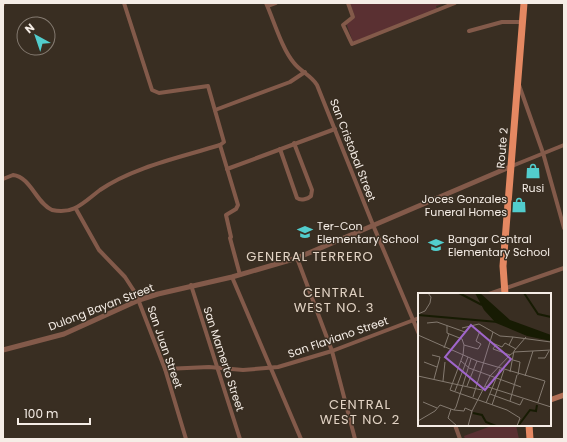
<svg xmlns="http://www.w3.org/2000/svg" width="567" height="442" viewBox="0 0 567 442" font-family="Poppins,sans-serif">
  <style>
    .green { fill: #5a3032 }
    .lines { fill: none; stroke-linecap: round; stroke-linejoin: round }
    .minor { stroke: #835a4a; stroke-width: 4 }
    .tertiary { stroke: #835a4a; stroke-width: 5 }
    .secondary { stroke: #b17056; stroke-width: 5.5 }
    .trunk { stroke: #e48862; stroke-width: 7 }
    .labels { text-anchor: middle; stroke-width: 3; stroke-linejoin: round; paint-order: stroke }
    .street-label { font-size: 11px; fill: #f5ede6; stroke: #392e22 }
    .poi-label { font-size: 11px; fill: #f5ede6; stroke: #392e22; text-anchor: start }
    .quarter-label { font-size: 13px; letter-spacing: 1px; fill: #e2d3c4; stroke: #392e22 }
    .inset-river { fill: none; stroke: #171b03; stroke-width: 2 }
    .inset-road { fill: none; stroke: #847a70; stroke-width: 1 }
    .view { fill: #a066cb; fill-opacity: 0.15; stroke: #a066cb; stroke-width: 2 }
    .inset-edge { fill: none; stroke: #f5ede6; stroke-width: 2 }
  </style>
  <rect width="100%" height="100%" fill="#392e22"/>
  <g class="green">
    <path d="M 350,3 L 446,3 L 436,6 L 437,9 L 353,42 L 346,23 L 355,17 Z"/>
    <path d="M 494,425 L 516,425 L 519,439 L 465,439 L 464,436 Z"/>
  </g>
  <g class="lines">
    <g class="minor">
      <path d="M 266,3 C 274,21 282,49 294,63 C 301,72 311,75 317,85 L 373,225 L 419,334"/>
      <path d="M 348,3 L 353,17 L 343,25 L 352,44 L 455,3"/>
      <path d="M 3,4 L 3,3"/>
      <path d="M 268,6 L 276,3"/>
      <path d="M 469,31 L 502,22 L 523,22"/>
      <path d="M 519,85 L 543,153 L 564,228"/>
      <path d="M 215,110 L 290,82 L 305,72"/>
      <path d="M 220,145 L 238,205 L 236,209 L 226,215 L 231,237 L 230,238 L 240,275"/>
      <path d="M 280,149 L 297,198 C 301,201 308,199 311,196 L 312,190 L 294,143"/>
      <path d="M 512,166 L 564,145"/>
      <path d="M 227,169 L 335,129"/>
      <path d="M 3,179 L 13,175 C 31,177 36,203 52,210 C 74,215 84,202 100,190 C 133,167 182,157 220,145 L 224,142 L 208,86 L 159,93 L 152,90 L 124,3"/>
      <path d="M 76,209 L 99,250 L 125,277 L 136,294 L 165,369 L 186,439"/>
      <path d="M 297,258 L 332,351 L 355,439"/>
      <path d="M 232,277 L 301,439"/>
      <path d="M 191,285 L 240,439"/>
      <path d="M 489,294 L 564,268"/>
      <path d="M 165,369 L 209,367 L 243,370 L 278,367 L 332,351 L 419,318"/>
      <path d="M 455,425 L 460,439"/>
    </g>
    <path class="tertiary" d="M 3,350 L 64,334 L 139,300 L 158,294 L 232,277 L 297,258 L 512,166"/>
    <path class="secondary" d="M 550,400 L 564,395"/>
    <g class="trunk">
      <path d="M 505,294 L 503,266 L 524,3"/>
      <path d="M 529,425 L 530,439"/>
    </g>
  </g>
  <defs>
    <g id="shop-bare" transform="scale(1.2)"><path d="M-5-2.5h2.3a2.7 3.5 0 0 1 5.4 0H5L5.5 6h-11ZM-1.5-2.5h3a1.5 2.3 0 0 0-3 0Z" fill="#52cdcd" stroke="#392e22" stroke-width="2.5" paint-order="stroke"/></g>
    <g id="school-bare" transform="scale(1.2)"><path d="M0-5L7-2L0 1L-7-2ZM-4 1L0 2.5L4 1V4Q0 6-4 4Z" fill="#52cdcd" stroke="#392e22" stroke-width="2.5" paint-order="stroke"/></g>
  </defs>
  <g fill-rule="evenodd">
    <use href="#shop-bare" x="533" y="171"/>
    <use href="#shop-bare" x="519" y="205"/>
    <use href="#school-bare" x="305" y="232"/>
    <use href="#school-bare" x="436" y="245"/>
  </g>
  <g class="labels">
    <g class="street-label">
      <text transform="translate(502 148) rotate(-85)" y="4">Route 2</text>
      <text transform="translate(353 150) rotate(69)" y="4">San Cristobal Street</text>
      <text transform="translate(101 307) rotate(-21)" y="4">Dulong Bayan Street</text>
      <text transform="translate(338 337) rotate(-19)" y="4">San Flaviano Street</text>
      <text transform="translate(165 347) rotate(71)" y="4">San Juan Street</text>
      <text transform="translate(224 359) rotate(72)" y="4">San Mamerto Street</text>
    </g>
    <g class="poi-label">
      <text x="533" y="192" text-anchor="middle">Rusi</text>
      <text x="507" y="203" text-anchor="end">Joces Gonzales<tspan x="507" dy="13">Funeral Homes</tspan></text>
      <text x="317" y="230">Ter-Con<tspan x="317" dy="13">Elementary School</tspan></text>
      <text x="448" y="243">Bangar Central<tspan x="448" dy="13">Elementary School</tspan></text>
    </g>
    <g class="quarter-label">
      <text x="310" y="261">GENERAL TERRERO</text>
      <text x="334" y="297">CENTRAL<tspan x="334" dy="15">WEST NO. 3</tspan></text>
      <text x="360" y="409">CENTRAL<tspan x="360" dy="15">WEST NO. 2</tspan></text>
    </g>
  </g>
  <g transform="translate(418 293)">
    <rect width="133" height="133" fill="#392e22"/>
    <path d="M 57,0 L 62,0 L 92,27 L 133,42 L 133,48 L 109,43 L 78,30 L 66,17 Z" fill="#171b03"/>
    <path class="inset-river" d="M 41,0 L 64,12M 106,0 L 120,21 L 133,24M 0,22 L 80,29M 55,120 L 64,122 L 68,129 L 78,133M 100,133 L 112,117 L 118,118 L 119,112"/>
    <path class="inset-road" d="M 0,21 L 7,18 L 12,10 L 13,4 L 10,0M 9,30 L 19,29 L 47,39M 29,33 L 29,40 L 44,46 L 46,52 L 60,56 L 63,51 L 58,48 L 62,38M 44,35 L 61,31 L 82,43 L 95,44 L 91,52M 0,42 L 59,68 L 127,88 L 120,109M 95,44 L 133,49M 72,49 L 84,54 L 87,50 L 98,56M 78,51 L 75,56 L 92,62M 46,52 L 45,62 L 32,97 L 89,117 L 102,125 L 99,133M 26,55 L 31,41M 14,62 L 22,64 L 16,86M 120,65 L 127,65 L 131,58M 95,67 L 102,69 L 100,82M 43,68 L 51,75 L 103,94M 6,69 L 19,74M 92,79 L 96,58 L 108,44M 0,83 L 64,97M 107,83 L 115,58M 25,88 L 27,69M 49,93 L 59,68M 67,93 L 133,114M 37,98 L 50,64M 72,101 L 102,112 L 105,106M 55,104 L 75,39M 92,108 L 99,82M 5,109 L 19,115M 68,110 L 82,76M 74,112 L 86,77M 36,117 L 46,118 L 47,115 L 54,118M 0,128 L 17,118 L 22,112 L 33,116M 39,133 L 30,125 L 33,116 L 36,117 L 38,114 L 53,66M 50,133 L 54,118 L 72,83 L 92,62 L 96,59 L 133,57"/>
    <path class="view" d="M 53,32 L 93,66 L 67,97 L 27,64 Z"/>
    <rect width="133" height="133" class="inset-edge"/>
  </g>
  <rect width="567" height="442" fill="none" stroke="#f5ede6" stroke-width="8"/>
  <g transform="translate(36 36) rotate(320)"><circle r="19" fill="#392e22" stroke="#847a70"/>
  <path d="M0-3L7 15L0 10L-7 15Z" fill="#52cdcd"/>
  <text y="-6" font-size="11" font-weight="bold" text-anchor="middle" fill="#f5ede6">N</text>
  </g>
  <path d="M18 418v6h72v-6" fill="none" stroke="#f5ede6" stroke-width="2"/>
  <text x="24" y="418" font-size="12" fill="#f5ede6" stroke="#392e22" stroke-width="3" paint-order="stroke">100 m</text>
</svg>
